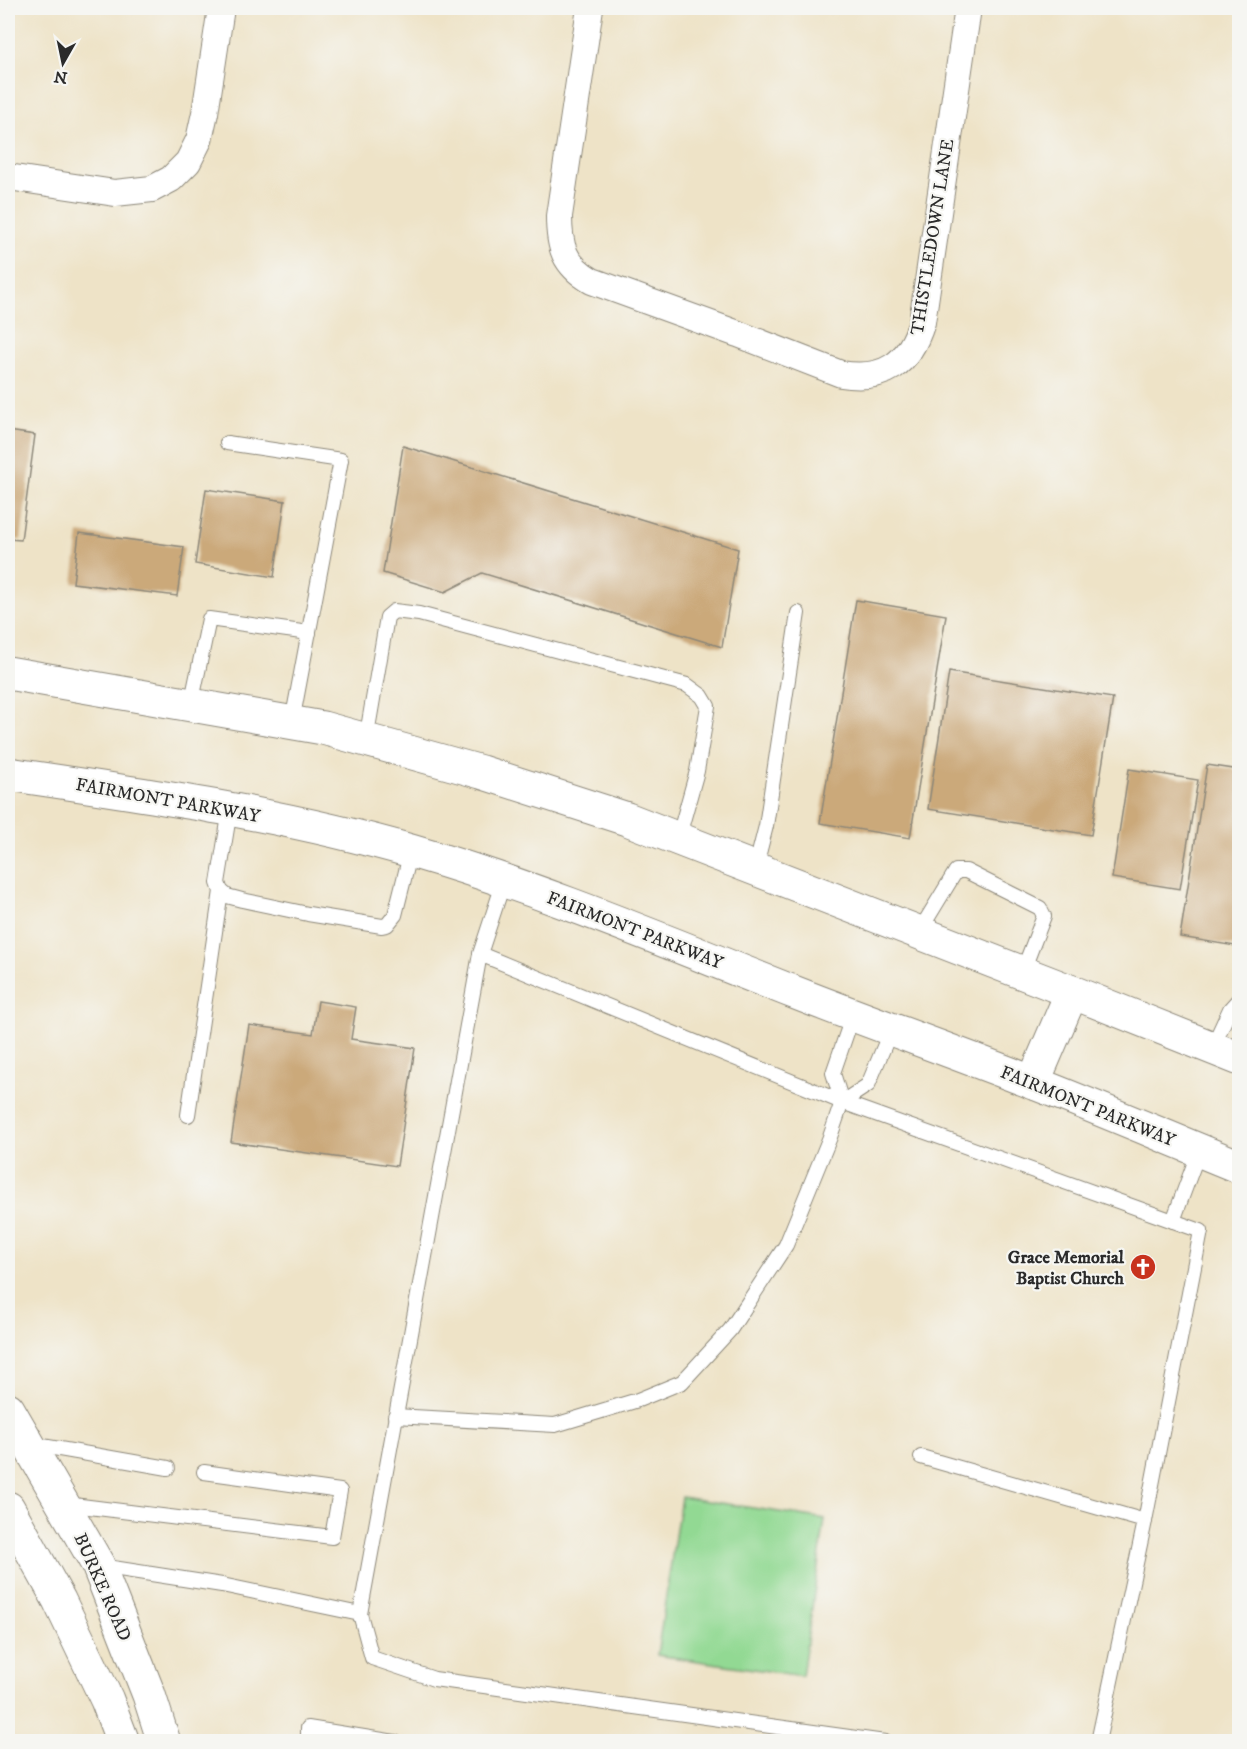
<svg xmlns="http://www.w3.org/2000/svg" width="1247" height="1749" viewBox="0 0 1247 1749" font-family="'IM FELL DW Pica',serif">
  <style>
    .green { fill: #92d993; stroke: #5e825f; stroke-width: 1.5 }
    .building { fill: #cba97a }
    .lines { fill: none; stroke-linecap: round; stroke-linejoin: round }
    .lane-casing { stroke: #8c8779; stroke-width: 16 }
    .street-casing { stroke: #8c8779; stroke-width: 28 }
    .secondary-casing { stroke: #8c8779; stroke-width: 35 }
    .lane { stroke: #fff; stroke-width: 14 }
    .street { stroke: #fff; stroke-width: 26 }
    .secondary { stroke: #fff; stroke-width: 33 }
    .labels { text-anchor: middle; stroke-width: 4.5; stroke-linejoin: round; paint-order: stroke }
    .street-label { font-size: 18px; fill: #2b2b2b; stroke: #f6f6f2 }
    .poi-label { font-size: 18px; font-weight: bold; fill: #2b2b2b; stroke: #f6f6f2; text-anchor: end }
  </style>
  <rect width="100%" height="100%" fill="#f6f6f2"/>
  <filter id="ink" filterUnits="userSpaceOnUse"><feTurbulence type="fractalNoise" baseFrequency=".0167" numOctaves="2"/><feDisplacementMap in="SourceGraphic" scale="12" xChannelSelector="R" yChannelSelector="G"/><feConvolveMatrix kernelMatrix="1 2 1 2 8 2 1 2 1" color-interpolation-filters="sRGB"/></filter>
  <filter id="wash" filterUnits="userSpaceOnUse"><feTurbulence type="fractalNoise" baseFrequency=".008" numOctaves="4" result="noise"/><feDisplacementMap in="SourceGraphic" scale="24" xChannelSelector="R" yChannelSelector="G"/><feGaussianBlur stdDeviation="1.35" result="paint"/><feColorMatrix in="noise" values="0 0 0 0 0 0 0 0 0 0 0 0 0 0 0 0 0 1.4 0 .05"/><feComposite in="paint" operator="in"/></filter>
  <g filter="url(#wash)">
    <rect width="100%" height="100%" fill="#eee3c7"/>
    <path class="green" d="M 681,1497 L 825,1519 L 802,1676 L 657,1655 Z"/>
    <g id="blocks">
      <g class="building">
        <path d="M 8,431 L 35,435 L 21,540 L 8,539 Z"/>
        <path d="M 403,446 L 738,549 L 722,647 L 482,573 L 445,592 L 383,573 Z"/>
        <path d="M 206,489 L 285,501 L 274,577 L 195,564 Z"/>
        <path d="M 79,533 L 184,547 L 177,596 L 73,583 Z"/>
        <path d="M 856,600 L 946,615 L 910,838 L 820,823 Z"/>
        <path d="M 949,672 L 1113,698 L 1091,835 L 928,809 Z"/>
        <path d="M 1207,765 L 1240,770 L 1240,918 L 1235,946 L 1180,937 Z"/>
        <path d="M 1129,769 L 1198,780 L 1180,889 L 1112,878 Z"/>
        <path d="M 318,1001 L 356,1007 L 351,1039 L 415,1048 L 397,1166 L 231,1142 L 249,1025 L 313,1034 Z"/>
      </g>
    </g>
  </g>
  <g filter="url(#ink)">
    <use href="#blocks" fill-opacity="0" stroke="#8c8779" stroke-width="1.5"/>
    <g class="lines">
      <g class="lane-casing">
        <g id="lane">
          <path d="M 227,443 L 341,460 L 292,722"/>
          <path d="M 191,705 L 209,619 L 309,633"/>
          <path d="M 366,740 L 387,617 L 394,611 L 419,614 L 687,685 L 702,696 L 708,706 L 697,771 L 678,839"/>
          <path d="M 230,810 L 218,883 L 221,891 L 227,896 L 242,900 L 308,914 L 382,926 L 387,925 L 395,915 L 411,851"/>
          <path d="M 755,869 L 766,826 L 798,613"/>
          <path d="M 919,932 L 956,871 L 966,871 L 1040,908 L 1044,916 L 1022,973"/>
          <path d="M 480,954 L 504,881"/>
          <path d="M 1212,1048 L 1230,1009 L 1240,998"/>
          <path d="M 842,1102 L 833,1073 L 853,1015"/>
          <path d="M 188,1115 L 221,891"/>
          <path d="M 1173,1221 L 1199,1151"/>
          <path d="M 395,1416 L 555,1425 L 638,1400 L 682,1382 L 730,1330 L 786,1245 L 830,1137 L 842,1102 L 868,1085 L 891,1030"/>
          <path d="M 31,1444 L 168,1468"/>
          <path d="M 921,1457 L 1145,1521"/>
          <path d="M 65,1504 L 332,1537 L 340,1491 L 204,1472"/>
          <path d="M 100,1566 L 222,1585 L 360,1614"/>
          <path d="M 308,1742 L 308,1728 L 395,1742"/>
          <path d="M 885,1742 L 434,1679 L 372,1658 L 360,1614 L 480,954 L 842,1102 L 1201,1231 L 1145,1521 L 1098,1742"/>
        </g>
      </g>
      <g class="street-casing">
        <g id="street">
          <path d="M 590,8 L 559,216 C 559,247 564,265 592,281 L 738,334 L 841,374 C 885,381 909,364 922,322 L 968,8"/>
          <path d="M 8,177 L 115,193 L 152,189 L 171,179 L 188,162 L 199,140 L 205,113 L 221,8"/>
        </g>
      </g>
      <g class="secondary-casing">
        <g id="secondary">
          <path d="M 8,673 L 323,728 L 481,772 L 627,819 L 1072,992 L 1240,1059"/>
          <path d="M 8,774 C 143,794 279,813 411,851 C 542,889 669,943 796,993 C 875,1024 955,1052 1034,1083 C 1103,1110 1171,1139 1240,1167"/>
          <path d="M 1033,1083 L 1072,992"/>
          <path d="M 8,1409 L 98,1565 L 149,1695 L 164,1742"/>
          <path d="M 8,1508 L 59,1600 L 107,1700 L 123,1742"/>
        </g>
      </g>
      <use href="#lane" class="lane"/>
      <use href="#street" class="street"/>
      <use href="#secondary" class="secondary"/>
    </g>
  </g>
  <defs>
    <g id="church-disc" transform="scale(1.35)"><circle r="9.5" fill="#c8321e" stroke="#f6f6f2"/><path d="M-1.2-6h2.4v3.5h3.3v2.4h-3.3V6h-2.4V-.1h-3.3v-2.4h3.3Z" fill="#fff"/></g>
  </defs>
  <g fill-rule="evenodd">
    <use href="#church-disc" x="1143" y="1267"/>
  </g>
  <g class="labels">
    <g class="street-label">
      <text transform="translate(932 237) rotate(-81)" y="6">THISTLEDOWN LANE</text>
      <text transform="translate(168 800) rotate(10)" y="6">FAIRMONT PARKWAY</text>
      <text transform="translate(635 930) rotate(21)" y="6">FAIRMONT PARKWAY</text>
      <text transform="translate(1088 1106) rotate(22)" y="6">FAIRMONT PARKWAY</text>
      <text transform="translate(103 1587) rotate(66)" y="6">BURKE ROAD</text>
    </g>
    <g class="poi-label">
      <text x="1124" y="1263">Grace Memorial<tspan x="1124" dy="21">Baptist Church</tspan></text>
    </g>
  </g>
  <rect width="1247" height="1749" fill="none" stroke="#f6f6f2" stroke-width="30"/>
  <g transform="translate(63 63) rotate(189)" stroke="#f6f6f2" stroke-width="4.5" paint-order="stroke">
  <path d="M0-4.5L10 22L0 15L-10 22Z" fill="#2b2b2b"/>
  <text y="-9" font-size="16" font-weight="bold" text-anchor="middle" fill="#2b2b2b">N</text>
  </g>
</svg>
